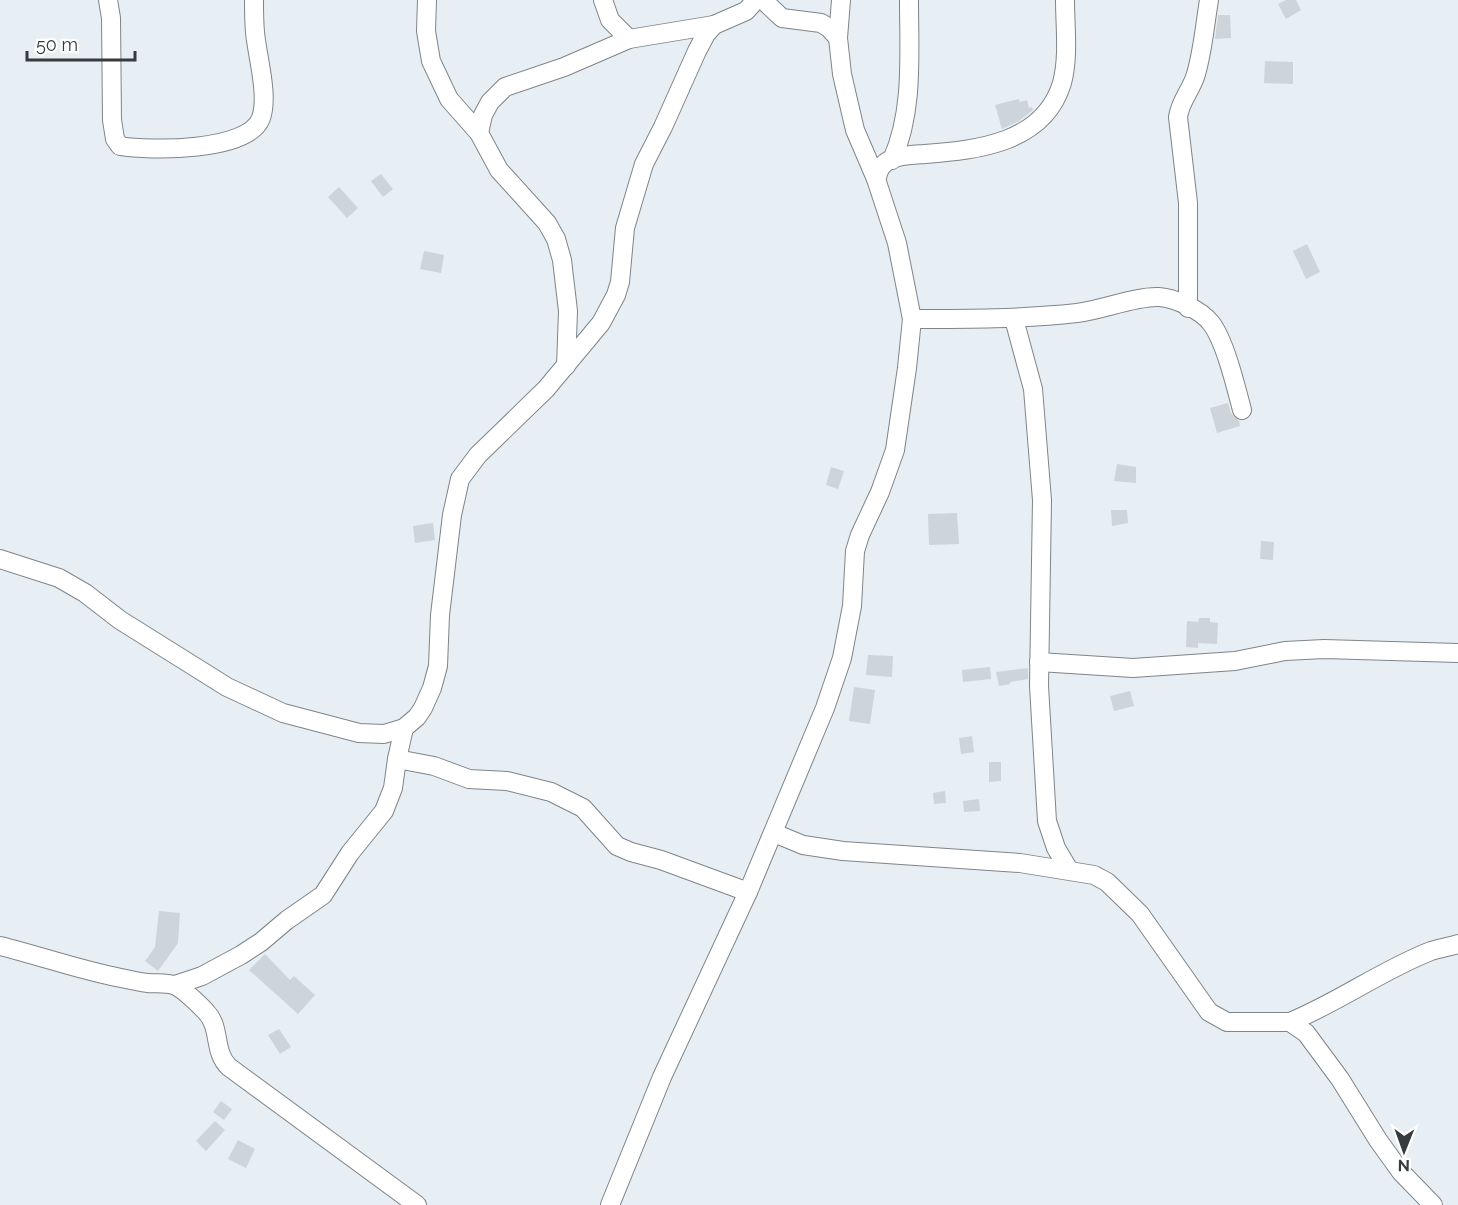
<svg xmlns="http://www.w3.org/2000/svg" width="1458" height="1205" viewBox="0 0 1458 1205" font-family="Raleway,sans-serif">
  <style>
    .building { fill: #cdd4da }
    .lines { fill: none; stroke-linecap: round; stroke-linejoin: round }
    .minor-casing { stroke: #7e858a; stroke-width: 20 }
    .minor { stroke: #fff; stroke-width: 18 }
  </style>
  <rect width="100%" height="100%" fill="#e7eef4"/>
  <g class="building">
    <path d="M 1286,0 L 1296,0 L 1301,10 L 1286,19 L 1278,4 Z"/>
    <path d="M 1218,15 L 1230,15 L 1231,38 L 1215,39 Z"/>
    <path d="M 1265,61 L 1293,62 L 1293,84 L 1264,83 Z"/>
    <path d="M 1019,99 L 1020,102 L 1027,100 L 1029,108 L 1032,107 L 1033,110 L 1019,121 L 1002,129 L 995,105 Z"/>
    <path d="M 381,174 L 393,189 L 383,197 L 371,181 Z"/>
    <path d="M 339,187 L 358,208 L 347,218 L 328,197 Z"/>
    <path d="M 1307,244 L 1320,272 L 1306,279 L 1293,251 Z"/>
    <path d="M 424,251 L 444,255 L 441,273 L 420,269 Z"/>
    <path d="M 1228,403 L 1231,413 L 1239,421 L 1240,426 L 1217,433 L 1210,408 Z"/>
    <path d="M 1117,464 L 1136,467 L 1136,483 L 1114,481 Z"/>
    <path d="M 831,467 L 844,471 L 838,489 L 826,485 Z"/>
    <path d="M 1111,510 L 1127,510 L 1128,523 L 1112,526 Z"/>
    <path d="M 957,513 L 959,544 L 929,545 L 928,514 Z"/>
    <path d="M 433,523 L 435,540 L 415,543 L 413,526 Z"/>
    <path d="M 1261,541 L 1274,542 L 1273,560 L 1260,559 Z"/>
    <path d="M 1199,618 L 1210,618 L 1210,622 L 1218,623 L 1217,644 L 1198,643 L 1198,648 L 1186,647 L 1187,621 L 1198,622 Z"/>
    <path d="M 868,655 L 893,656 L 892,677 L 866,675 Z"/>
    <path d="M 990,667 L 991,679 L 963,682 L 962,670 Z"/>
    <path d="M 1028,668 L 1028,679 L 1010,682 L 1010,684 L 999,686 L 996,672 Z"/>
    <path d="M 854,687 L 875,690 L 870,724 L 849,721 Z"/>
    <path d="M 1130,691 L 1134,706 L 1114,711 L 1110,696 Z"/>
    <path d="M 972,736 L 974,752 L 961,754 L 959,738 Z"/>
    <path d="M 989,762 L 1001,762 L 1001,781 L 989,782 Z"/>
    <path d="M 945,791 L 946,803 L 934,804 L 933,793 Z"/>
    <path d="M 979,799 L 980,811 L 964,812 L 963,801 Z"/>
    <path d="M 159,911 L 180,913 L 178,943 L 158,971 L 145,961 L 155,947 Z"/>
    <path d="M 265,954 L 290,980 L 294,976 L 315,995 L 298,1014 L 249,970 Z"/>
    <path d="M 279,1029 L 291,1047 L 280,1054 L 268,1035 Z"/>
    <path d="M 221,1101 L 232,1109 L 224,1120 L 213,1112 Z"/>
    <path d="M 215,1121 L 225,1130 L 206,1151 L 196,1141 Z"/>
    <path d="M 238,1140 L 255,1149 L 246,1168 L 228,1159 Z"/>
  </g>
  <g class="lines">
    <g class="minor-casing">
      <g id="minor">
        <path d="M 108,0 L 111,18 L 112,120 L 115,139 L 120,146 C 149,151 249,152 261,118 C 269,95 257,56 255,32 C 254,22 254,11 254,0"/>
        <path d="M 427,0 L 426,31 L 431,61 L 449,99 L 479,133 L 499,170 L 547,223 L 556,239 L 562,260 L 568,311 L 566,366"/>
        <path d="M 603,0 L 610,20 L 629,39"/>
        <path d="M 763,0 L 782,18 L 821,23 L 829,28 L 838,38"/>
        <path d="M 479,133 L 483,115 L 490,102 L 505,87 L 564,67 L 629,39 L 714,25"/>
        <path d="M 892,160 C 914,111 909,53 909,0"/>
        <path d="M 876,179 C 878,175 879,169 882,166 C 891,155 912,155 925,154 C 978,150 1044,143 1062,83 C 1069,57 1065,26 1065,0"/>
        <path d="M 1188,308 L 1188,203 L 1178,117 C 1180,101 1192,89 1196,74 C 1203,50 1205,24 1209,0"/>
        <path d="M 912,319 C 967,319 1022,319 1077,313 C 1103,310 1135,296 1159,297 C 1175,298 1201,310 1211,323 C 1225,341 1236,387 1242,410"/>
        <path d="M 1014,319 L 1033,389 L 1042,500 L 1039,686 L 1047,821 L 1056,848 L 1069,870"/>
        <path d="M 0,559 L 59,578 L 85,593 L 120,620 L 227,687 L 283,713 L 359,733 L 384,734 L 404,728 L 417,717 L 423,708 L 432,688 L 438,666 L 440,615 L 452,515 L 460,479 L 478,455 L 546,389 L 601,323 L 616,295 L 620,282 L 625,228 L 644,164 L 663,127 L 697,51 L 706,34 L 714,25 L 746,11 L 756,0"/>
        <path d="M 1039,662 L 1133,668 L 1235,661 L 1285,651 L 1324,649 L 1458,653"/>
        <path d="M 397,759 L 434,766 L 469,779 L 507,781 L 551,792 L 583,808 L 617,846 L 631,852 L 661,860 L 748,892"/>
        <path d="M 774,833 L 803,845 L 843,851 L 1020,863 L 1094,875 L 1107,882 L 1140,914 L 1209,1012 L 1227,1022 L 1290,1022 L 1306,1033 L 1340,1079 L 1378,1140 L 1401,1172 L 1433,1205"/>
        <path d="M 0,946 C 41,956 79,970 121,978 C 130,980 139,982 148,983 C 156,984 168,982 176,986 C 183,989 201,1006 207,1013 C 221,1028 213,1052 229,1067 L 417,1205"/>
        <path d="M 175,985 L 202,976 L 241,955 L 261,942 L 287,920 L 323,895 L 350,853 L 384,811 L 393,788 L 397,759 L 404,728"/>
        <path d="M 1290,1022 C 1339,1002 1382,970 1431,951 C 1440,948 1449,947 1458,944"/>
        <path d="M 610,1205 L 662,1077 L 748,892 L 825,708 L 842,658 L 852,606 L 855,551 L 860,535 L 880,492 L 895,450 L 907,368 L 912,319 L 897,243 L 876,179 L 855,130 L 848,100 L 842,74 L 838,38 L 841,0"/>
      </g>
    </g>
    <use href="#minor" class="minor"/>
  </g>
  <g transform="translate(1404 1151) rotate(181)" stroke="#ffffff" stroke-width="4.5" paint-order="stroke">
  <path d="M0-4.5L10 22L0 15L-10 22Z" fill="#383b3e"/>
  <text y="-9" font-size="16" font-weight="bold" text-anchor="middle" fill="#383b3e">N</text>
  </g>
  <path d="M27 51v9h108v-9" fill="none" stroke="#383b3e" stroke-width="3"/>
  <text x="36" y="51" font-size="18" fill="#383b3e" stroke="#ffffff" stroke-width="4.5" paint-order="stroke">50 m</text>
</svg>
